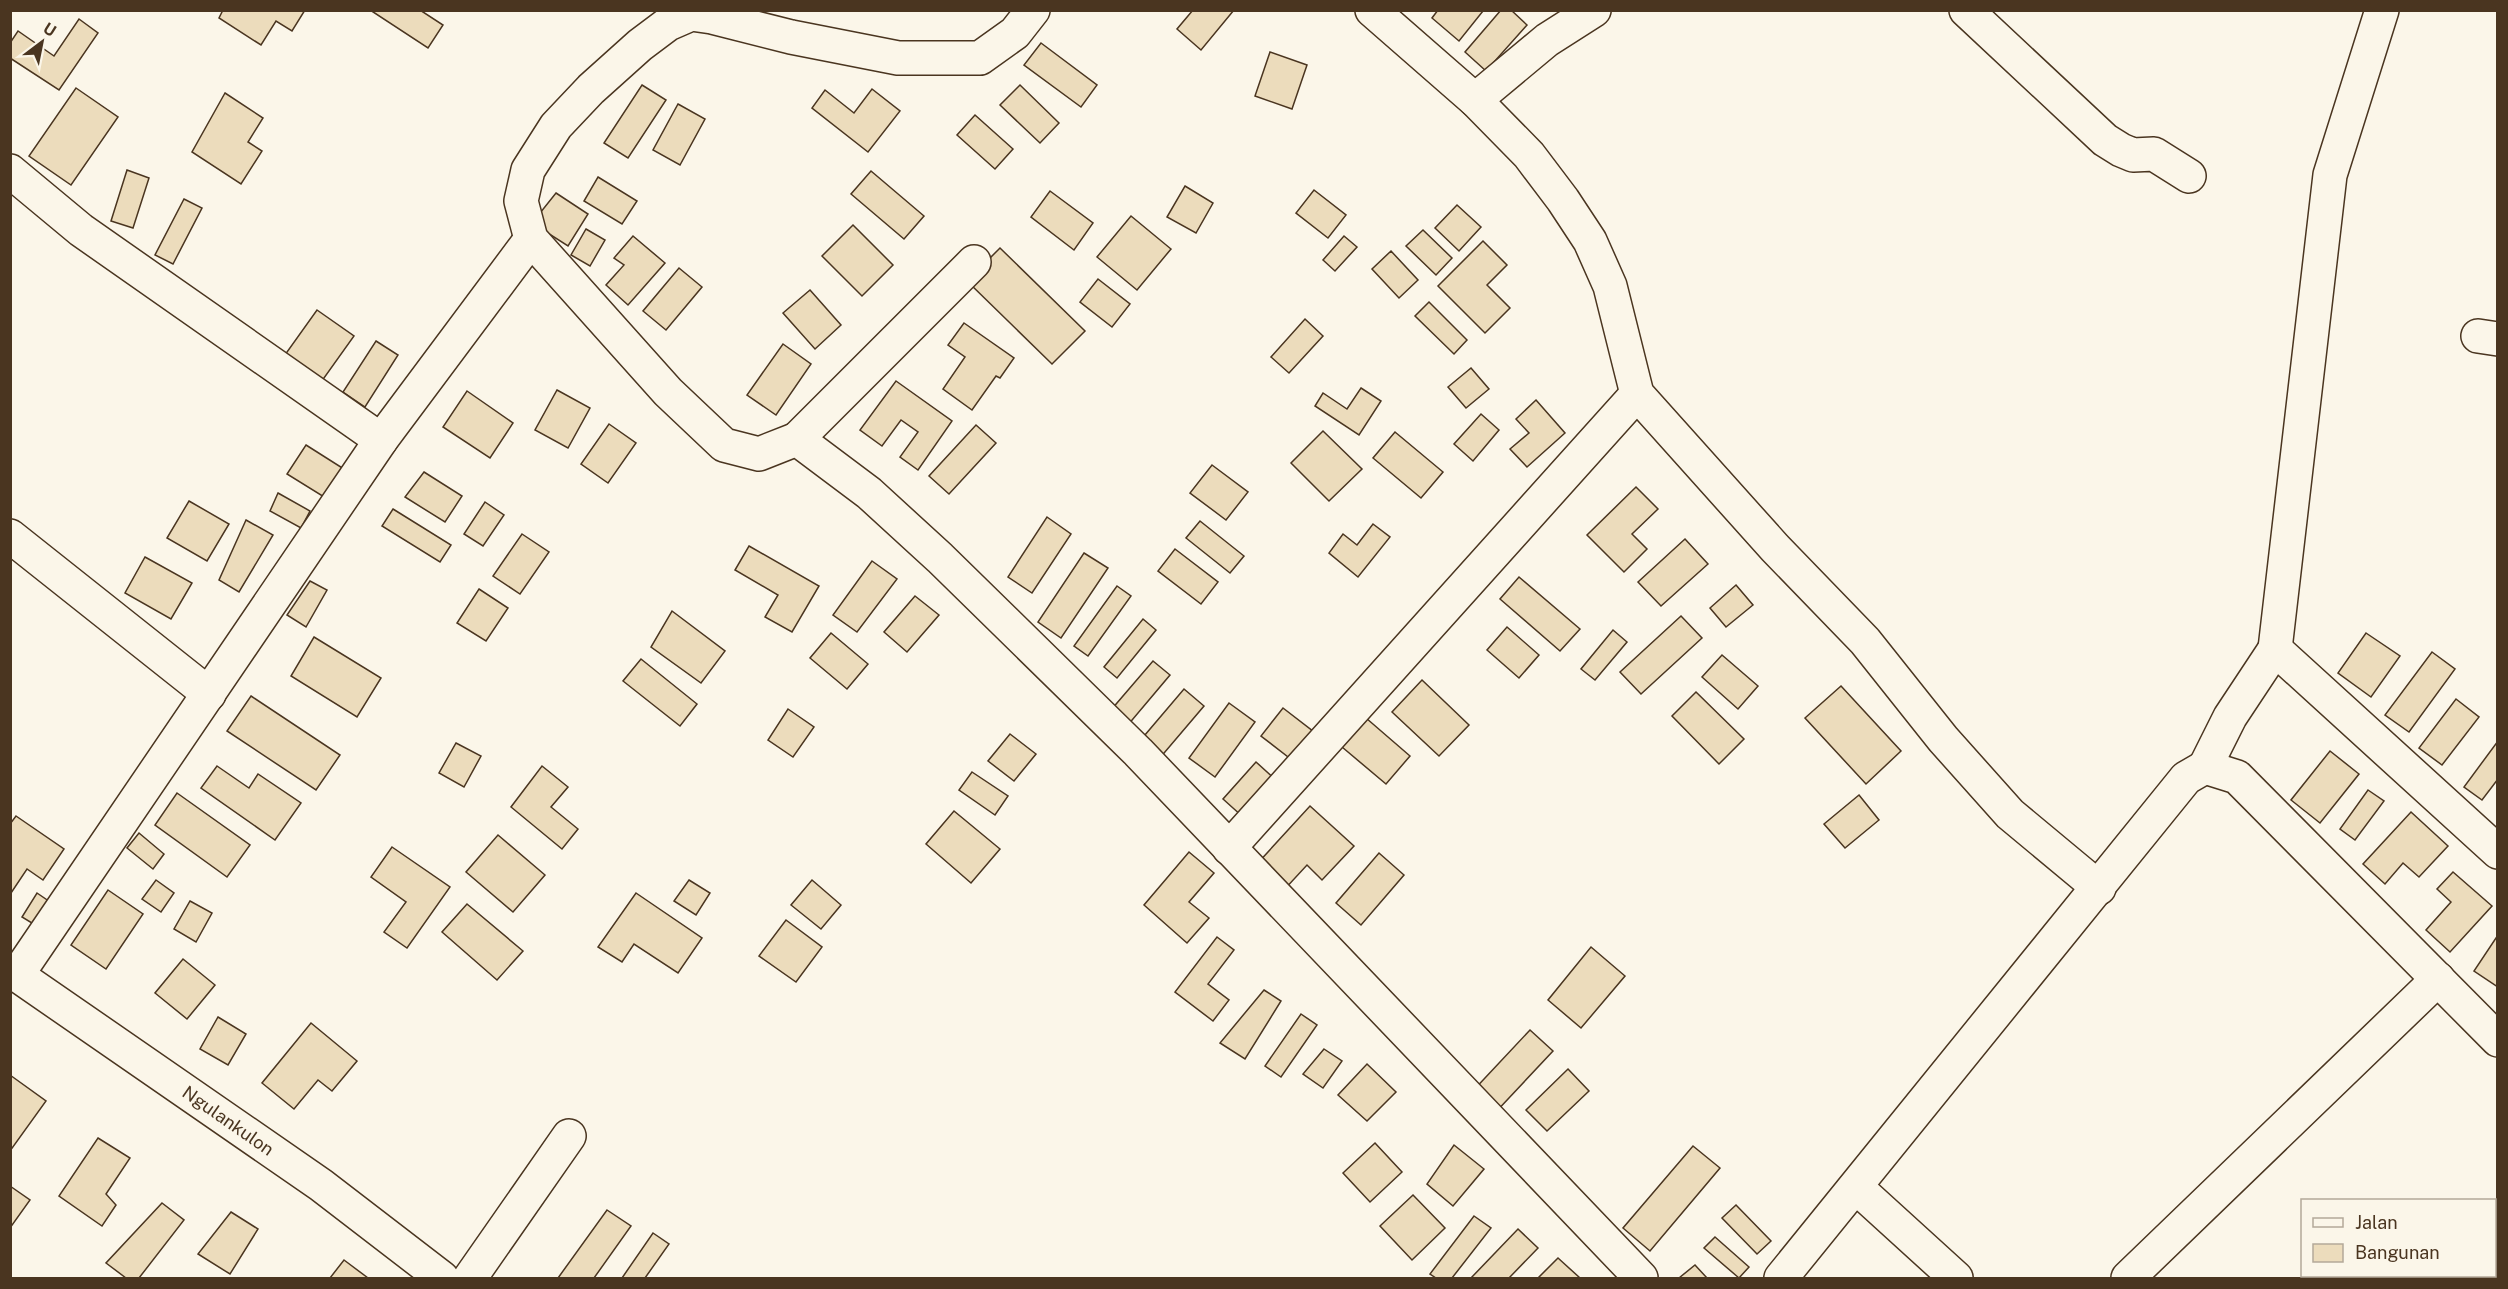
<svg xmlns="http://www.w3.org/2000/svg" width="2508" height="1289" viewBox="0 0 2508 1289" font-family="'Public Sans',sans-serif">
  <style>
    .building { fill: #ecdcbc; stroke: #4a3520; stroke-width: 1.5 }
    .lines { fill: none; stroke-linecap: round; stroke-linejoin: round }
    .minor-casing { stroke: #4a3520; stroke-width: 36 }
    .minor { stroke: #fbf6e9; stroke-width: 33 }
    .labels { text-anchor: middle; stroke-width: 4.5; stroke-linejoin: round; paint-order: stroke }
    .street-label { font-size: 18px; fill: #4a3520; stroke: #fbf6e9 }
  </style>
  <rect width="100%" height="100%" fill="#fbf6e9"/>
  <g class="building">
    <path d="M 223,10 L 305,10 L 292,31 L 276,21 L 261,45 L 219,18 Z"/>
    <path d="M 370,10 L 420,10 L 443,25 L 428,48 Z"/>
    <path d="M 1193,10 L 1234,10 L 1201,50 L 1177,29 Z"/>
    <path d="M 1438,10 L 1481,10 L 1483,11 L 1459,41 L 1432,18 Z"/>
    <path d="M 1501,10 L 1511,10 L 1527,25 L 1486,71 L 1465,52 Z"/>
    <path d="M 79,19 L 98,33 L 59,90 L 10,58 L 10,43 L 18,31 L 54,56 Z"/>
    <path d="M 1041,43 L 1097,85 L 1081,107 L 1024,65 Z"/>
    <path d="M 1270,52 L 1307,65 L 1292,109 L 1255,96 Z"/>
    <path d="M 642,85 L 666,100 L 628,158 L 604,143 Z"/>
    <path d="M 1020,85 L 1059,123 L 1040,143 L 1000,105 Z"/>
    <path d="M 76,88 L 118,117 L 71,185 L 29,156 Z"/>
    <path d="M 872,89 L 900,111 L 868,152 L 812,108 L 825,90 L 854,113 Z"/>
    <path d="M 225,93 L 263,118 L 248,142 L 262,151 L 241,184 L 192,152 Z"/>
    <path d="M 678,104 L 705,119 L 680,165 L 653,150 Z"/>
    <path d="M 975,115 L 1013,149 L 995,169 L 957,135 Z"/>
    <path d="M 127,170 L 149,178 L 133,228 L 111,221 Z"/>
    <path d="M 871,171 L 924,216 L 904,239 L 851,194 Z"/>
    <path d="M 598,177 L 637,201 L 622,224 L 584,201 Z"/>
    <path d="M 1185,186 L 1213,203 L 1196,233 L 1167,217 Z"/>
    <path d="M 1314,190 L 1346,215 L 1328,238 L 1296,213 Z"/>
    <path d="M 1050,191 L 1093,223 L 1074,250 L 1031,217 Z"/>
    <path d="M 556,193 L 588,214 L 568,246 L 532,223 Z"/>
    <path d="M 184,199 L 202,208 L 173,264 L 155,255 Z"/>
    <path d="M 1457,205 L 1481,227 L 1459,251 L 1435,228 Z"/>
    <path d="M 1131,216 L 1171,249 L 1137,290 L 1097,257 Z"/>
    <path d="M 853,225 L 893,265 L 862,296 L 822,256 Z"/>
    <path d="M 586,229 L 605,240 L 590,266 L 571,255 Z"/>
    <path d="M 1423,230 L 1452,258 L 1436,275 L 1406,246 Z"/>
    <path d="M 633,236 L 665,263 L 628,305 L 606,285 L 624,265 L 614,258 Z"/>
    <path d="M 1344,236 L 1357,247 L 1335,271 L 1323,260 Z"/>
    <path d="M 1483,241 L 1507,265 L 1487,285 L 1510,308 L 1485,333 L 1438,286 Z"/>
    <path d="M 1000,248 L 1085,331 L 1052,364 L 967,281 Z"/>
    <path d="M 1391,251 L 1418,280 L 1399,298 L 1372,269 Z"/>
    <path d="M 679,268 L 702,287 L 666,330 L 643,311 Z"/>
    <path d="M 1098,279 L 1130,304 L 1112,327 L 1080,302 Z"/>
    <path d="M 810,290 L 841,325 L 815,349 L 783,313 Z"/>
    <path d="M 1429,302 L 1467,340 L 1454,354 L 1415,316 Z"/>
    <path d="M 317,310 L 354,336 L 319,385 L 282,359 Z"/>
    <path d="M 1305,319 L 1323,336 L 1289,373 L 1271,357 Z"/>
    <path d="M 964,323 L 1014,358 L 1000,378 L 996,376 L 972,410 L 943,389 L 965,357 L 948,345 Z"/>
    <path d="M 376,341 L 398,355 L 365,407 L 343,392 Z"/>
    <path d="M 783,344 L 811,364 L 776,415 L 747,395 Z"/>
    <path d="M 1471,368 L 1489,389 L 1466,408 L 1448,387 Z"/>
    <path d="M 896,381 L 952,421 L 918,470 L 900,457 L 918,432 L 901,420 L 882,446 L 860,430 Z"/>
    <path d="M 1361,388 L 1381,401 L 1359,435 L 1315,406 L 1323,393 L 1347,409 Z"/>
    <path d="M 557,390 L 590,408 L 568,448 L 535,430 Z"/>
    <path d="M 467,391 L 513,423 L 490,458 L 443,427 Z"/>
    <path d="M 1536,400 L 1565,433 L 1527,467 L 1510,449 L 1529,433 L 1516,419 Z"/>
    <path d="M 1481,414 L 1499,430 L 1473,461 L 1454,444 Z"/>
    <path d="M 609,424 L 636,443 L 608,483 L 581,464 Z"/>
    <path d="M 976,425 L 996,443 L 949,494 L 929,476 Z"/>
    <path d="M 1323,431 L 1362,469 L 1329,501 L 1291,463 Z"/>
    <path d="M 1395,432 L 1443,472 L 1421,498 L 1373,458 Z"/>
    <path d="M 306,445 L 355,476 L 337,505 L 287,474 Z"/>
    <path d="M 1212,465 L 1248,492 L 1226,520 L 1190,493 Z"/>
    <path d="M 424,472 L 462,496 L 445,522 L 405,497 Z"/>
    <path d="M 1636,487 L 1658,509 L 1632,534 L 1647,549 L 1624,572 L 1587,535 Z"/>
    <path d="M 278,493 L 310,511 L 301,528 L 270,511 Z"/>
    <path d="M 189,501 L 229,524 L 207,561 L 167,538 Z"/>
    <path d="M 485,502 L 504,515 L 483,546 L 464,534 Z"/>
    <path d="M 393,509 L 451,545 L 440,562 L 382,526 Z"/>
    <path d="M 1047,517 L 1071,534 L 1032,593 L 1008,577 Z"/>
    <path d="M 246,520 L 273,535 L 239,592 L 219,580 Z"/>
    <path d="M 1200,521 L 1244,556 L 1230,573 L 1186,538 Z"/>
    <path d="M 1373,524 L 1390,537 L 1358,577 L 1329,553 L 1343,534 L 1357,545 Z"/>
    <path d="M 522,534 L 549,552 L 520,594 L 493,576 Z"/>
    <path d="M 1685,539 L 1708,564 L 1661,606 L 1638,582 Z"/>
    <path d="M 749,546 L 819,586 L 792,632 L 765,617 L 778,595 L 735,570 Z"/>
    <path d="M 1175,549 L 1218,582 L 1201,604 L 1158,571 Z"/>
    <path d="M 1084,553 L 1108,568 L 1061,638 L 1038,622 Z"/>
    <path d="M 145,557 L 192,583 L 171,619 L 125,593 Z"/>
    <path d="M 872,561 L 897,579 L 857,632 L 833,615 Z"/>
    <path d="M 1519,577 L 1580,629 L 1560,651 L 1500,599 Z"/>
    <path d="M 310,581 L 327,590 L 306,627 L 287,615 Z"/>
    <path d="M 1736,585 L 1753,605 L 1726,627 L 1710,608 Z"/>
    <path d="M 1117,586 L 1131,596 L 1088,656 L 1074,646 Z"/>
    <path d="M 479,589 L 508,608 L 486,641 L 457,623 Z"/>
    <path d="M 915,596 L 939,615 L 907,652 L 884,632 Z"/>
    <path d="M 672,611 L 725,651 L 701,683 L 651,647 Z"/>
    <path d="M 1681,616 L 1702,638 L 1641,694 L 1620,672 Z"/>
    <path d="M 1143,619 L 1156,630 L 1117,678 L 1104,667 Z"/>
    <path d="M 1507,627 L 1539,655 L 1519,678 L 1487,650 Z"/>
    <path d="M 1613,630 L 1627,642 L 1595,680 L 1581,669 Z"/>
    <path d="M 831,633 L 868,664 L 847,689 L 810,658 Z"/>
    <path d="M 2366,633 L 2400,656 L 2371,697 L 2338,673 Z"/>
    <path d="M 314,637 L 381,678 L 357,717 L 291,676 Z"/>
    <path d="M 2432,652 L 2455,669 L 2409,732 L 2385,715 Z"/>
    <path d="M 1722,655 L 1758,686 L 1738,709 L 1702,677 Z"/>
    <path d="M 641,659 L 697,704 L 680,726 L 623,681 Z"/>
    <path d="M 1153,661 L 1170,675 L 1122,732 L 1105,717 Z"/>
    <path d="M 1422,680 L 1469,725 L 1439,756 L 1392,712 Z"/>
    <path d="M 1841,686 L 1901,751 L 1866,784 L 1805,718 Z"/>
    <path d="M 1184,689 L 1204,706 L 1159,759 L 1139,742 Z"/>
    <path d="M 1696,692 L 1744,739 L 1719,764 L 1672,716 Z"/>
    <path d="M 251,696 L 340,755 L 316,790 L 227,731 Z"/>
    <path d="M 2456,699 L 2479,717 L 2442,765 L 2419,748 Z"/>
    <path d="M 1229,703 L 1255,722 L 1215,777 L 1189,758 Z"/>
    <path d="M 1283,708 L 1314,732 L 1292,760 L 1261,736 Z"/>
    <path d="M 788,709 L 814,727 L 793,757 L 768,740 Z"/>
    <path d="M 1366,718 L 1410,756 L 1386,784 L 1342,747 Z"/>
    <path d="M 1010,734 L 1036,754 L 1014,781 L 988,761 Z"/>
    <path d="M 2498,741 L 2498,779 L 2482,800 L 2464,787 Z"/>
    <path d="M 456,743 L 481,756 L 464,787 L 439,773 Z"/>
    <path d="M 2330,751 L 2359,774 L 2320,823 L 2291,800 Z"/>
    <path d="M 1256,762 L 1276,780 L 1243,817 L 1223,799 Z"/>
    <path d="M 217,766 L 249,788 L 258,774 L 301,803 L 275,840 L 201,788 Z"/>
    <path d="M 542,766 L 568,787 L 551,807 L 578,829 L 562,849 L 511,807 Z"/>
    <path d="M 972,772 L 1008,796 L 995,815 L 959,790 Z"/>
    <path d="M 2368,790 L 2384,801 L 2355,840 L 2340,829 Z"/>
    <path d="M 177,793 L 250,845 L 227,877 L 155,825 Z"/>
    <path d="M 1859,795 L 1879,820 L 1845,848 L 1824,824 Z"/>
    <path d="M 1310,806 L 1354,846 L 1322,880 L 1307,865 L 1283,891 L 1256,865 Z"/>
    <path d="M 954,811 L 1000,849 L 971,883 L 926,844 Z"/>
    <path d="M 2411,812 L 2448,846 L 2419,877 L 2403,863 L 2385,884 L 2363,864 Z"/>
    <path d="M 16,816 L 64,849 L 43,880 L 27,869 L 11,893 L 10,824 Z"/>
    <path d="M 139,833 L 164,854 L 153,869 L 127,848 Z"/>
    <path d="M 498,835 L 545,875 L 513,912 L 466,872 Z"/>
    <path d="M 392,847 L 450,887 L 407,948 L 384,932 L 406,902 L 371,877 Z"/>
    <path d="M 1189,852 L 1214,873 L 1189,902 L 1209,918 L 1187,943 L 1144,905 Z"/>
    <path d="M 1379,853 L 1404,875 L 1361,925 L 1336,903 Z"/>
    <path d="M 2453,872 L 2492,906 L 2450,952 L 2426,930 L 2451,902 L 2437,889 Z"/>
    <path d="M 156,880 L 174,893 L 161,912 L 142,899 Z"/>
    <path d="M 689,880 L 710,893 L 696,915 L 674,901 Z"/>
    <path d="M 812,880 L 841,905 L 821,929 L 791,905 Z"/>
    <path d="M 108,890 L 143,914 L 106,969 L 71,945 Z"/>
    <path d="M 37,893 L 53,904 L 40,928 L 22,917 Z"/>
    <path d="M 636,893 L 702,938 L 678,973 L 634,944 L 622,962 L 598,947 Z"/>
    <path d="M 190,901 L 212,913 L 196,942 L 174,929 Z"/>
    <path d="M 467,904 L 523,951 L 497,980 L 442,932 Z"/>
    <path d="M 786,920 L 822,947 L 796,982 L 759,956 Z"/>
    <path d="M 2498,935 L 2498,987 L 2474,971 Z"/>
    <path d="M 1217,937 L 1234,950 L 1208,984 L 1229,1000 L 1213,1021 L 1175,992 Z"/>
    <path d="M 1591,947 L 1625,976 L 1581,1028 L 1548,1000 Z"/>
    <path d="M 183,959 L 215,985 L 187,1019 L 155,993 Z"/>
    <path d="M 1264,990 L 1281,1001 L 1245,1059 L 1220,1043 Z"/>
    <path d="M 1301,1014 L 1317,1025 L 1281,1077 L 1265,1066 Z"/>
    <path d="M 218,1017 L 246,1034 L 228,1065 L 200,1049 Z"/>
    <path d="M 311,1023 L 357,1061 L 332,1091 L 318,1080 L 294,1109 L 262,1083 Z"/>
    <path d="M 1530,1030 L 1553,1051 L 1493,1115 L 1470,1094 Z"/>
    <path d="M 1324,1049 L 1342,1061 L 1323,1088 L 1303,1074 Z"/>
    <path d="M 1367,1064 L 1396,1092 L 1367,1121 L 1338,1095 Z"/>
    <path d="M 1568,1069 L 1589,1091 L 1547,1131 L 1526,1110 Z"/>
    <path d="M 10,1075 L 46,1101 L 10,1151 Z"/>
    <path d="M 98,1138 L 130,1158 L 106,1194 L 116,1205 L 102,1226 L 59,1196 Z"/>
    <path d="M 1375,1143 L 1402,1172 L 1370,1202 L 1343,1173 Z"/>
    <path d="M 1454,1145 L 1484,1169 L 1453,1206 L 1427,1184 Z"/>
    <path d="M 1693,1146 L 1720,1168 L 1650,1251 L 1623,1228 Z"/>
    <path d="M 10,1186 L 30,1200 L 10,1228 Z"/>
    <path d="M 1413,1195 L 1445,1228 L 1412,1260 L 1380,1226 Z"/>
    <path d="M 162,1203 L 184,1220 L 139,1278 L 126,1278 L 106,1263 Z"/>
    <path d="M 1736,1205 L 1771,1241 L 1757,1254 L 1722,1218 Z"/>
    <path d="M 607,1210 L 631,1226 L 594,1278 L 558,1278 Z"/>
    <path d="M 231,1212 L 258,1229 L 230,1274 L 198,1254 Z"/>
    <path d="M 1474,1216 L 1491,1228 L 1452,1278 L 1436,1278 L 1430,1274 Z"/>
    <path d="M 1518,1229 L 1538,1248 L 1509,1278 L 1471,1278 Z"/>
    <path d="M 653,1233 L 669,1244 L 645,1278 L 622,1278 Z"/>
    <path d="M 1715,1237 L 1749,1267 L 1739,1278 L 1704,1248 Z"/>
    <path d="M 1558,1258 L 1580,1278 L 1538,1278 Z"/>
    <path d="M 344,1260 L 368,1278 L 330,1278 Z"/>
    <path d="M 1695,1265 L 1707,1278 L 1679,1278 Z"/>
  </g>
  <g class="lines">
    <g class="minor-casing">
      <g id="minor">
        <path d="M 1033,10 L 1015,33 L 980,58 L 898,58 L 791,37 L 712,17 L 691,14 L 668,24 L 640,45 L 591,89 L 556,126 L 528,170 L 521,201 L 531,239 L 668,392 L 724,445 L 759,454 L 797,439 L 869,493 L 940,558 L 1138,752 L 1641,1278"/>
        <path d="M 1372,10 L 1475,100 L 1529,155 L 1563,200 L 1590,241 L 1610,286 L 1637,394 L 1775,548 L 1865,641 L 1943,739 L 2010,814 L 2099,888"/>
        <path d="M 1966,10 L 2105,140 L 2121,150 L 2133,155 L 2154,154 L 2189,176"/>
        <path d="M 1475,100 L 1547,40 L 1594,10"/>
        <path d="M 10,171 L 81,230 L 381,440"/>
        <path d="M 2478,336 L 2498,339"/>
        <path d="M 797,439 L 974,262"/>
        <path d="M 10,536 L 209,694"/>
        <path d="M 2275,649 L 2330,175 L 2382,10"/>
        <path d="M 2205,767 L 2230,717 L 2275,649 L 2498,852"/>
        <path d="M 1229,848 L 1637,394"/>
        <path d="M 10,970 L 321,1185 L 442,1278"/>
        <path d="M 17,975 L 381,440 L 531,239"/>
        <path d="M 1856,1187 L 1956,1278"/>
        <path d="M 470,1278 L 569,1136"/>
        <path d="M 1781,1278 L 2186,778 L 2205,767 L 2237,777 L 2498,1040"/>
        <path d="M 2128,1278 L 2438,979"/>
      </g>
    </g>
    <use href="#minor" class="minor"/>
  </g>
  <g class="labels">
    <g class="street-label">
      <text transform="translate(228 1121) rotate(35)" y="6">Ngulankulon</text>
    </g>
  </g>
  <rect width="2508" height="1289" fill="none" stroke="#4a3520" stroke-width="24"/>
  <rect x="2301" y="1199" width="195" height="78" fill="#fbf6e9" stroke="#b4a999" stroke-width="1.5"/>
  <rect x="2313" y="1218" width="30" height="9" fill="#fbf6e9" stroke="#b4a999" stroke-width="1.5"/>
  <text x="2355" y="1229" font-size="18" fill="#4a3520">Jalan</text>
  <rect x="2313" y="1244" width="30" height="18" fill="#ecdcbc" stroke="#b4a999" stroke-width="1.5"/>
  <text x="2355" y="1259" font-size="18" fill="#4a3520">Bangunan</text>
  <g transform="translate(42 42) rotate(32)" stroke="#fbf6e9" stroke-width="4.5" paint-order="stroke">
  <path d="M0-4.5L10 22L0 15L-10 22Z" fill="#4a3520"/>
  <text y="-9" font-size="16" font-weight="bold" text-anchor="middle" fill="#4a3520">U</text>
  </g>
</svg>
